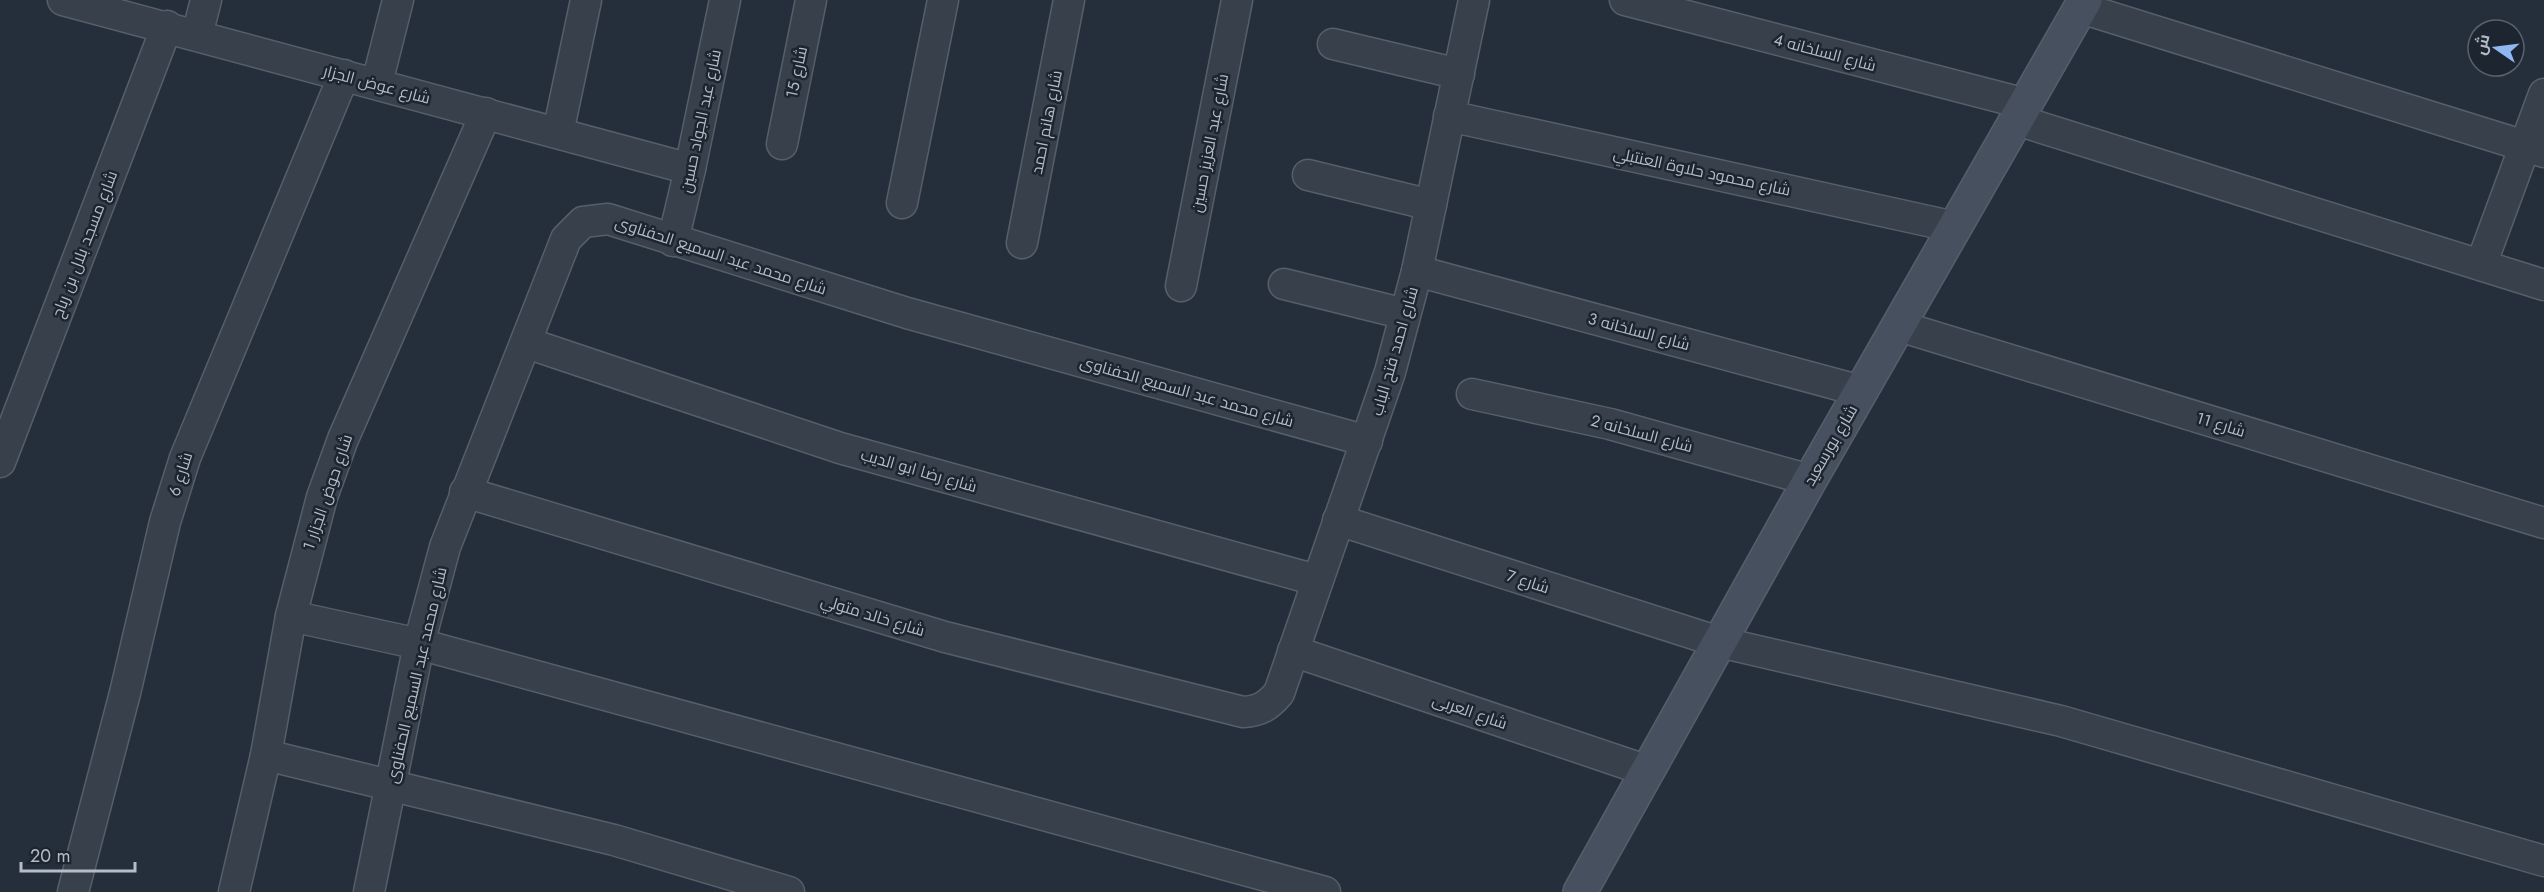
<svg xmlns="http://www.w3.org/2000/svg" width="2544" height="892" viewBox="0 0 2544 892" font-family="Jost,Cairo,sans-serif">
  <style>
    .lines { fill: none; stroke-linecap: round; stroke-linejoin: round }
    .minor-casing { stroke: #565f69; stroke-width: 33 }
    .secondary-casing { stroke: #565f69; stroke-width: 36 }
    .minor { stroke: #38414b; stroke-width: 30 }
    .secondary { stroke: #47505e; stroke-width: 33 }
    .labels { text-anchor: middle; stroke-width: 5; stroke-linejoin: round; paint-order: stroke }
    .street-label { font-size: 16px; fill: #b4bcc7; stroke: #1d2630 }
  </style>
  <rect width="100%" height="100%" fill="#252f3b"/>
  <g class="lines">
    <g class="minor-casing">
      <g id="minor">
        <path d="M 63,0 L 690,169"/>
        <path d="M 1625,0 L 2026,104"/>
        <path d="M 2081,8 L 2544,152"/>
        <path d="M 197,35 L 206,0"/>
        <path d="M 1333,44 L 1459,74"/>
        <path d="M 377,83 L 398,0"/>
        <path d="M 1449,116 L 1955,227"/>
        <path d="M 2017,120 L 2544,285"/>
        <path d="M 558,133 L 586,0"/>
        <path d="M 782,144 L 811,0"/>
        <path d="M 1308,175 L 1431,205"/>
        <path d="M 902,203 L 943,0"/>
        <path d="M 673,241 L 690,169 L 725,0"/>
        <path d="M 1022,243 L 1069,0"/>
        <path d="M 2481,265 L 2544,94"/>
        <path d="M 1417,271 L 1861,391"/>
        <path d="M 1284,284 L 1405,314"/>
        <path d="M 1181,286 L 1237,0"/>
        <path d="M 1899,326 L 2544,523"/>
        <path d="M 527,343 L 840,448 L 1316,580"/>
        <path d="M 1472,394 L 1610,424 L 1810,480"/>
        <path d="M 0,462 L 167,26"/>
        <path d="M 465,492 L 945,637 L 1243,712 C 1260,711 1268,706 1279,693 L 1390,372 L 1417,271 L 1474,0"/>
        <path d="M 1338,520 L 1719,642 L 2061,721 L 2544,861"/>
        <path d="M 291,616 L 419,644 L 1325,892"/>
        <path d="M 1293,651 L 1648,771"/>
        <path d="M 266,755 L 614,840 L 789,892"/>
        <path d="M 73,892 L 125,693 L 165,522 L 185,458 L 344,75"/>
        <path d="M 234,892 L 266,755 L 291,616 L 322,497 L 343,439 L 486,113"/>
        <path d="M 369,892 L 419,644 L 445,547 L 566,239 L 583,222 L 608,219 L 907,313 L 1367,441"/>
      </g>
    </g>
    <g class="secondary-casing">
      <path id="secondary" d="M 1580,892 L 1810,480 L 2085,0"/>
    </g>
    <use href="#minor" class="minor"/>
    <use href="#secondary" class="secondary"/>
  </g>
  <g class="labels">
    <g class="street-label">
      <text transform="translate(1825 52) rotate(15)" y="6">شارع السلخانه 4</text>
      <text transform="translate(796 72) rotate(-78)" y="6">شارع 15</text>
      <text transform="translate(377 84) rotate(15)" y="6">شارع عوض الجزار</text>
      <text transform="translate(700 121) rotate(-78)" y="6">شارع عبد الجواد حسين</text>
      <text transform="translate(1046 122) rotate(-79)" y="6">شارع هانم احمد</text>
      <text transform="translate(1209 143) rotate(-79)" y="6">شارع عبد العزيز حسين</text>
      <text transform="translate(1702 171) rotate(12)" y="6">شارع محمود حلاوة العنتبلي</text>
      <text transform="translate(84 244) rotate(-69)" y="6">شارع مسجد بلال بن رباح</text>
      <text transform="translate(721 255) rotate(18)" y="6">شارع محمد عبد السميع الحفناوى</text>
      <text transform="translate(1639 331) rotate(15)" y="6">شارع السلخانه 3</text>
      <text transform="translate(1394 351) rotate(-74)" y="6">شارع احمد فتح الباب</text>
      <text transform="translate(1187 391) rotate(16)" y="6">شارع محمد عبد السميع الحفناوى</text>
      <text transform="translate(2221 424) rotate(17)" y="6">شارع 11</text>
      <text transform="translate(1642 433) rotate(15)" y="6">شارع السلخانه 2</text>
      <text transform="translate(1830 445) rotate(-60)" y="6">شارع بورسعيد</text>
      <text transform="translate(919 470) rotate(16)" y="6">شارع رضا ابو الديب</text>
      <text transform="translate(180 474) rotate(-72)" y="6">شارع 6</text>
      <text transform="translate(327 492) rotate(-71)" y="6">شارع حوض الجزار 1</text>
      <text transform="translate(1528 581) rotate(18)" y="6">شارع 7</text>
      <text transform="translate(873 615) rotate(17)" y="6">شارع خالد متولي</text>
      <text transform="translate(416 675) rotate(-77)" y="6">شارع محمد عبد السميع الحفناوى</text>
      <text transform="translate(1470 711) rotate(19)" y="6">شارع العربى</text>
    </g>
  </g>
  <g transform="translate(2496 48) rotate(284)"><circle r="28" fill="#1d2630" stroke="#59626c" stroke-width="1.5"/>
  <path d="M0-4.5L10 22L0 15L-10 22Z" fill="#8fb8f1"/>
  <text y="-9" font-size="16" font-weight="bold" text-anchor="middle" fill="#b4bcc7">ش</text>
  </g>
  <path d="M21 862v9h114v-9" fill="none" stroke="#b4bcc7" stroke-width="3"/>
  <text x="30" y="862" font-size="18" fill="#b4bcc7" stroke="#1d2630" stroke-width="4.5" paint-order="stroke">20 m</text>
</svg>
